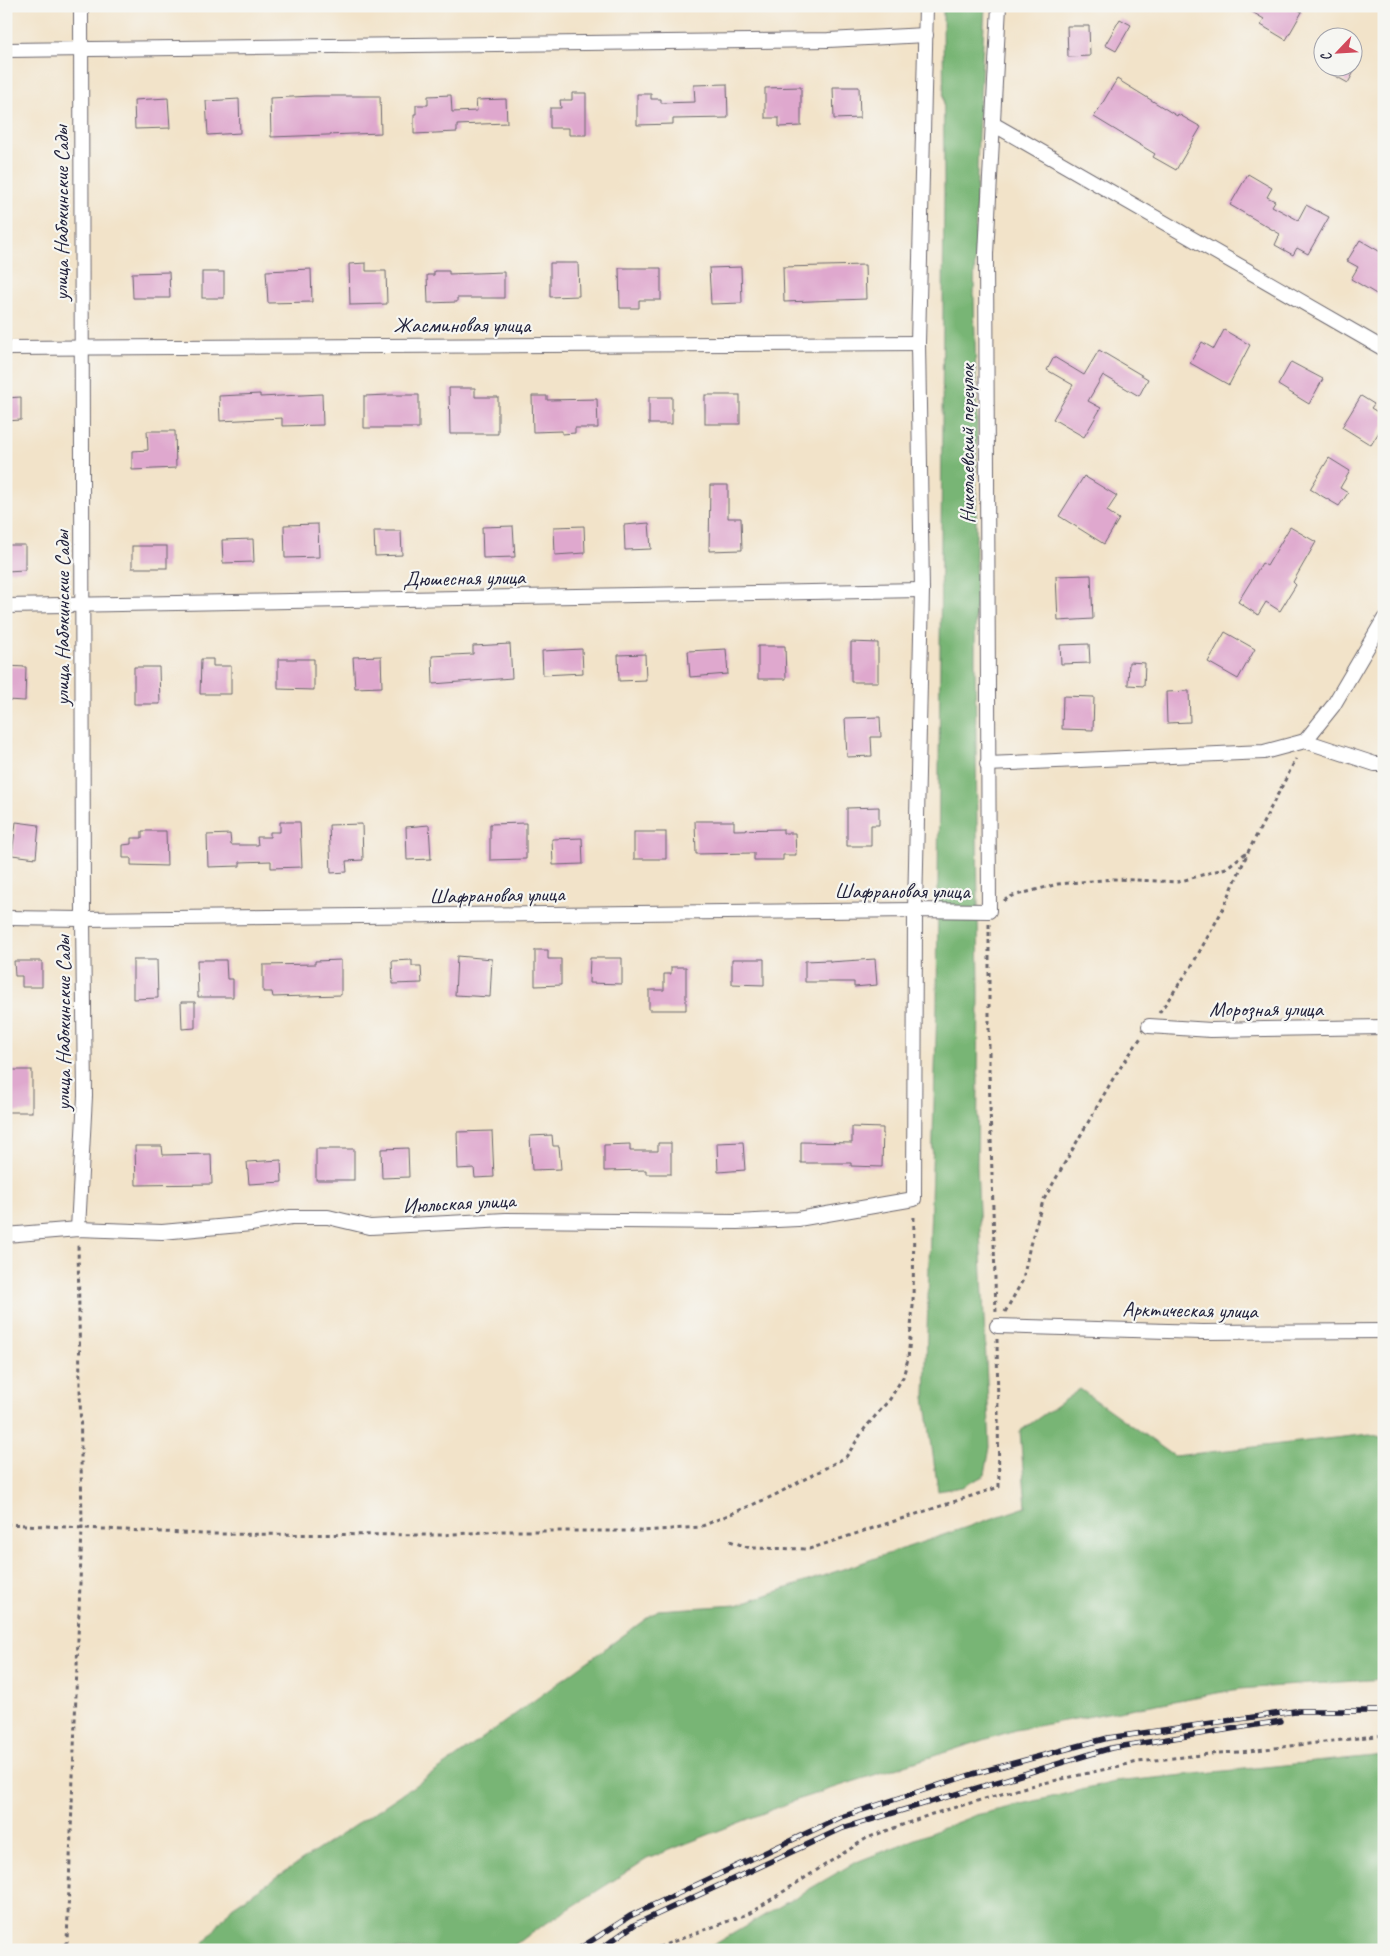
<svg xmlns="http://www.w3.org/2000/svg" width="1390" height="1956" viewBox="0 0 1390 1956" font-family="Caveat,sans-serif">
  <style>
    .forest { fill: #78b574; stroke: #4d6c58 }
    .building { fill: #dfa8ce }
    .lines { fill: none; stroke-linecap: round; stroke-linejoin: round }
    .street-casing { stroke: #6b666d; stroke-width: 16 }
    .path { stroke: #6b666d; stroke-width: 3; stroke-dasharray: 4 4; stroke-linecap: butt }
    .street { stroke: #fff; stroke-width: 14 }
    .rail-casing { stroke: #22223b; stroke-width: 5.5 }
    .rail { stroke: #f6f6f2; stroke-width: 4; stroke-dasharray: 11; stroke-linecap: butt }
    .labels { text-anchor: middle; stroke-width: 4.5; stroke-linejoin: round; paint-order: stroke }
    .street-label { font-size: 21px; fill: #22223b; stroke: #f6f6f2 }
  </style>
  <rect width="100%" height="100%" fill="#f6f6f2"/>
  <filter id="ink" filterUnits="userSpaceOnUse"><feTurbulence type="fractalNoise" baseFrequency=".02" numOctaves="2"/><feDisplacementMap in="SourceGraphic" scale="10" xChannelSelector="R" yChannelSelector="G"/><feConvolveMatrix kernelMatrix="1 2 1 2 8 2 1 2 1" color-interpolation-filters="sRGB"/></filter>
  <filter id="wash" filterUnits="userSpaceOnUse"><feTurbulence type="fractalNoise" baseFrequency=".0096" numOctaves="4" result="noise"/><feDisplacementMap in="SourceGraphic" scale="20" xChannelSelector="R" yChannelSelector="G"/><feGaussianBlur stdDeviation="1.12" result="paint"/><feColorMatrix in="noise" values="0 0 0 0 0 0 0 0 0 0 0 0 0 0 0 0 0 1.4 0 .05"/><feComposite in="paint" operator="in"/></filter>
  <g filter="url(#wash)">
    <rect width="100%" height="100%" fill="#f2e3c9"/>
    <g class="forest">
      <path d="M 943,6 L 985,6 L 978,135 L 974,296 L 977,422 L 975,660 L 979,993 L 977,1167 L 990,1447 L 985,1475 L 962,1487 L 938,1491 L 925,1397 L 937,1005 L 944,191 Z"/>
      <path d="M 1080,1389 L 1174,1456 L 1370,1434 L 1384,1438 L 1384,1679 L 1239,1689 L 1015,1730 L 799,1799 L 647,1859 L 525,1937 L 508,1950 L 199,1950 L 232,1907 L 447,1764 L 658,1610 L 737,1605 L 1026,1507 L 1020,1431 Z"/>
      <path d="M 1384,1755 L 1384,1949 L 705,1950 L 854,1863 L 976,1815 L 1115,1782 Z"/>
    </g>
    <g id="blocks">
      <g class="building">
        <path d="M 1242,6 L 1291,6 L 1302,12 L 1286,40 L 1261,25 L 1264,19 Z"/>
        <path d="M 1120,19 L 1131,25 L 1116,51 L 1105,45 Z"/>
        <path d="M 1067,26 L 1089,26 L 1090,56 L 1068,57 Z"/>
        <path d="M 1321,68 L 1356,68 L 1348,83 Z"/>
        <path d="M 1117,79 L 1177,116 L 1178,114 L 1201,127 L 1176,170 L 1153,157 L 1155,154 L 1094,117 Z"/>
        <path d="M 727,84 L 728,118 L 673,119 L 673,124 L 637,125 L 637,94 L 651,94 L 651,99 L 661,99 L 661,103 L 695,102 L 694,85 Z"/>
        <path d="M 801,87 L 801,126 L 779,127 L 779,118 L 765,118 L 765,88 Z"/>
        <path d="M 833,87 L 859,87 L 860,118 L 834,119 Z"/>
        <path d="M 572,93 L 586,93 L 586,135 L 569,135 L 569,128 L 550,128 L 550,108 L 561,108 L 560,100 L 572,100 Z"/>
        <path d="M 451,95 L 452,112 L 477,111 L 476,100 L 506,99 L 507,123 L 457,125 L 457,132 L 414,134 L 414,114 L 416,114 L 416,105 L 428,105 L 428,96 Z"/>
        <path d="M 314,96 L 380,96 L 381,133 L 271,137 L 270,98 Z"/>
        <path d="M 168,98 L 170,128 L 135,129 L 134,100 Z"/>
        <path d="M 239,99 L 240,133 L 208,135 L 206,101 Z"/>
        <path d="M 1248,174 L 1272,188 L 1267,197 L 1275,201 L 1272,206 L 1298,220 L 1306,205 L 1329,217 L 1308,254 L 1297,248 L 1293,255 L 1275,245 L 1280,234 L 1230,205 Z"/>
        <path d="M 1360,240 L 1384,254 L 1384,286 L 1378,295 L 1351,279 L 1358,267 L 1347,261 Z"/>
        <path d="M 366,263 L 366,271 L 386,271 L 387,304 L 350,305 L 349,264 Z"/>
        <path d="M 550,263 L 578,263 L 579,296 L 550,297 Z"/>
        <path d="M 865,265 L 866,299 L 784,302 L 783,267 Z"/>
        <path d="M 741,267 L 742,303 L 711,304 L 709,268 Z"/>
        <path d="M 619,268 L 661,268 L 661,300 L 639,300 L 639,308 L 620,308 Z"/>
        <path d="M 311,269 L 312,302 L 268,303 L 266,271 Z"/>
        <path d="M 434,271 L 449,271 L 449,274 L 504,272 L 504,298 L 457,298 L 457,302 L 428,303 L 427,275 L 434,275 Z"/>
        <path d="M 169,272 L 170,298 L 133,298 L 132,273 Z"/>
        <rect x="202" y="272" width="22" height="26"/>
        <path d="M 1224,330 L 1250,345 L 1229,385 L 1190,363 L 1202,342 L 1214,349 Z"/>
        <path d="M 1099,350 L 1148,379 L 1139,396 L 1103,375 L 1088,401 L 1101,408 L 1084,437 L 1053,419 L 1073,385 L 1047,370 L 1054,357 L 1084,375 Z"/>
        <path d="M 1291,362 L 1323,379 L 1309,404 L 1278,385 Z"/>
        <path d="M 449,388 L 475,388 L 475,397 L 498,397 L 498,434 L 450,434 Z"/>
        <path d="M 260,394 L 260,397 L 322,394 L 323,425 L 282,426 L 282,418 L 220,421 L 219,396 Z"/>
        <path d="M 389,395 L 419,395 L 419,428 L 364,428 L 364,396 Z"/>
        <rect x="705" y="395" width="35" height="29"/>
        <path d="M 532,396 L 547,396 L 547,400 L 597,399 L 598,428 L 575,428 L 575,433 L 562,434 L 562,431 L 533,432 Z"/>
        <path d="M 1361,396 L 1374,404 L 1371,408 L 1384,416 L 1384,424 L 1371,445 L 1342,427 Z"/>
        <path d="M 21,397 L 21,420 L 6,421 L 6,398 Z"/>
        <rect x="649" y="397" width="23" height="27"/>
        <path d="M 147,431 L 175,431 L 176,468 L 132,470 L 132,451 L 148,450 Z"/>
        <path d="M 1329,458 L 1350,471 L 1340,488 L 1348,493 L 1339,506 L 1310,489 Z"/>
        <path d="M 1084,476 L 1117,496 L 1107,511 L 1119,519 L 1104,544 L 1059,516 Z"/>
        <path d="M 710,485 L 728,485 L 728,518 L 741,518 L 742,550 L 709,551 Z"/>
        <path d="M 649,523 L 651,549 L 625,550 L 624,525 Z"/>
        <path d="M 318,524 L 319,557 L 285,558 L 284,525 Z"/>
        <path d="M 513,526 L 515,557 L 483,558 L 482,527 Z"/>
        <path d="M 584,526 L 585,553 L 555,555 L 554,527 Z"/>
        <path d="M 1290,527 L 1316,542 L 1293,582 L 1296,585 L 1280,611 L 1266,602 L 1258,615 L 1238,602 L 1262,563 L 1267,566 Z"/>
        <path d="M 374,531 L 401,531 L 402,555 L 375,556 Z"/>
        <path d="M 253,539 L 254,562 L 223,563 L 222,540 Z"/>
        <path d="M 6,545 L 25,545 L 25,570 L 6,571 Z"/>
        <rect x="132" y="546" width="35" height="22"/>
        <path d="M 1091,575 L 1093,619 L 1058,621 L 1056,576 Z"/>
        <path d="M 1225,632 L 1255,649 L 1238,679 L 1208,662 Z"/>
        <path d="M 851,642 L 878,643 L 878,682 L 851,682 Z"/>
        <path d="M 510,644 L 512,678 L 433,684 L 432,656 L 473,654 L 473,646 Z"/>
        <path d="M 1089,644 L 1090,663 L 1061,664 L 1060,645 Z"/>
        <path d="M 758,646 L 785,646 L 786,679 L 758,679 Z"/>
        <path d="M 582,649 L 583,673 L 543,675 L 542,651 Z"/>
        <path d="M 726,649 L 728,674 L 690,677 L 688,651 Z"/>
        <path d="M 645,654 L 646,680 L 619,681 L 618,655 Z"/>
        <path d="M 381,656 L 382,687 L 355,688 L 353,657 Z"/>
        <path d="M 201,659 L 213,659 L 213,666 L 231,666 L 231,694 L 200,694 Z"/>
        <path d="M 278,659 L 314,659 L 314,690 L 278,689 Z"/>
        <path d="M 1129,662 L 1145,663 L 1144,686 L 1128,685 Z"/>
        <path d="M 6,666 L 26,667 L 25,701 L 6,700 Z"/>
        <path d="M 134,667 L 159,667 L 160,704 L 134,704 Z"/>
        <path d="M 1189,691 L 1190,722 L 1167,723 L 1166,692 Z"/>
        <path d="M 1063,696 L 1094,697 L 1093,730 L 1062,729 Z"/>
        <path d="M 880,717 L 881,737 L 871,737 L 872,756 L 847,757 L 845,718 Z"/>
        <path d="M 879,807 L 879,825 L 871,825 L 871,846 L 847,846 L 847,808 Z"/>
        <path d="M 695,821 L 734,821 L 734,830 L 783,829 L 783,833 L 795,833 L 796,855 L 783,855 L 783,860 L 754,860 L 754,853 L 696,854 Z"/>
        <path d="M 16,822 L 39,825 L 36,858 L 12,855 Z"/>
        <path d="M 280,822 L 300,822 L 302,867 L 271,868 L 271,861 L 240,862 L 240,866 L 208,867 L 207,835 L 230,834 L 231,845 L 258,845 L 257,837 L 270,837 L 270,832 L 280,832 Z"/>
        <path d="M 526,823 L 526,859 L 490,860 L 490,824 Z"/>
        <path d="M 362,824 L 363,860 L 346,861 L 347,872 L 331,873 L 329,825 Z"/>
        <path d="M 429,825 L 431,859 L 407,860 L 406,827 Z"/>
        <path d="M 142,831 L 166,831 L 167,866 L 131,865 L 131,858 L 123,858 L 123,845 L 131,844 L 131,838 L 142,838 Z"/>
        <rect x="634" y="832" width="32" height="27"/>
        <path d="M 582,838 L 583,864 L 553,865 L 552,839 Z"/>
        <path d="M 535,950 L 548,950 L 548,959 L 561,959 L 561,985 L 535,986 Z"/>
        <path d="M 457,956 L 492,959 L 490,997 L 455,995 Z"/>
        <path d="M 590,958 L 622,958 L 622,984 L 589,983 Z"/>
        <path d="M 732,959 L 764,959 L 764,985 L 732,984 Z"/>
        <path d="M 875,959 L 877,985 L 854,987 L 854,982 L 805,982 L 805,961 L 830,960 L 830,962 Z"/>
        <path d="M 133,960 L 157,960 L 158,998 L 133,999 Z"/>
        <path d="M 197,960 L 226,960 L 227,979 L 233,979 L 233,997 L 198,997 Z"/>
        <path d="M 341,960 L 341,995 L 273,997 L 272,992 L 263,992 L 263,965 L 315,964 L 315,961 Z"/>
        <path d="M 412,960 L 412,966 L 421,966 L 422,983 L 393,984 L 392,961 Z"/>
        <path d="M 14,961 L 42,961 L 42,987 L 22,987 L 22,976 L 15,976 Z"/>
        <path d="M 671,967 L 686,967 L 686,1010 L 649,1010 L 649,990 L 664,990 L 664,974 L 671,974 Z"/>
        <path d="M 181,1002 L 195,1002 L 195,1028 L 182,1029 Z"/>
        <rect x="6" y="1070" width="26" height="42"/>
        <path d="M 852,1127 L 883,1128 L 882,1167 L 851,1166 L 851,1163 L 801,1163 L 801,1142 L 852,1143 Z"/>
        <path d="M 492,1131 L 494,1177 L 475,1178 L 474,1168 L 458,1169 L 457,1132 Z"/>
        <path d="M 552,1135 L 553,1146 L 559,1146 L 561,1169 L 532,1170 L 530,1136 Z"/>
        <path d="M 743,1142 L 745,1170 L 718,1172 L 717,1143 Z"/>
        <path d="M 658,1143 L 671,1143 L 671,1174 L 646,1174 L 646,1170 L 604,1171 L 604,1145 L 630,1144 L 630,1151 L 658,1151 Z"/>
        <path d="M 135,1146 L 162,1146 L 163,1155 L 211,1154 L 212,1184 L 136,1185 Z"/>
        <path d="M 408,1148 L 409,1177 L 382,1178 L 381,1149 Z"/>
        <rect x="316" y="1149" width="38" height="31"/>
        <path d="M 281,1160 L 282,1182 L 249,1184 L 247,1162 Z"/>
      </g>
    </g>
  </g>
  <g filter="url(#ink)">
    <use href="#blocks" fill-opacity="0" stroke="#6b666d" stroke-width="1"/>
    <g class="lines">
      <g class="street-casing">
        <g id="street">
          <path d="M 6,50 L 828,40 L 926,35"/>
          <path d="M 993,124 L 1384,349"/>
          <path d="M 6,348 L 918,343"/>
          <path d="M 6,606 L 922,590"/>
          <path d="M 1305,741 L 1333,706 L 1384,619"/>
          <path d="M 1305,741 L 1375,764 L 1384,764"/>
          <path d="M 987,764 L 1264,752 L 1305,741"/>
          <path d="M 6,918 L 83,919 L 915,910 L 989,911 L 986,254 L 999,6"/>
          <path d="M 1149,1026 L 1211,1030 L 1384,1027"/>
          <path d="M 78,1229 L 85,1096 L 83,919 L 81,6"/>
          <path d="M 6,1235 L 78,1229 L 162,1232 L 251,1224 L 291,1217 L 328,1217 L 370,1227 L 506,1220 L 737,1222 L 798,1219 L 914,1199 L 915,910 L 922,590 L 918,343 L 926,6"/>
          <path d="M 997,1326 L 1202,1332 L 1384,1331"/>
        </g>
      </g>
      <g class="path">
        <path d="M 1004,901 L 1009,897 L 1058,884 L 1114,879 L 1178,882 L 1226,868 L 1247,852"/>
        <path d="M 989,924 L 989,1070 L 996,1313"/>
        <path d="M 1159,1013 L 1191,967 L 1222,911 L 1248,852 L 1296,759"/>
        <path d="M 1005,1312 L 1023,1280 L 1030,1245 L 1043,1201 L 1114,1077 L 1142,1036"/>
        <path d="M 6,1524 L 202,1534 L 440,1535 L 502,1531 L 643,1531 L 700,1527 L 773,1496 L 846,1457 L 865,1428 L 890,1399 L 903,1377 L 908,1359 L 913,1306 L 914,1213"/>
        <path d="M 730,1541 L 750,1548 L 809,1549 L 999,1487 L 997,1339"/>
        <path d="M 59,1950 L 67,1942 L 82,1528 L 78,1242"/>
        <path d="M 651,1950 L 750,1913 L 867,1838 L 932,1814 L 1026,1787 L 1138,1762 L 1219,1753 L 1240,1752 L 1384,1735"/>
      </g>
      <use href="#street" class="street"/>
      <g class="rail-casing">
        <g id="rail">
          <path d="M 577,1950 L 630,1916 L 841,1817 L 973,1774 L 1108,1738 L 1295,1711 L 1384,1711"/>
          <path d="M 599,1950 L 634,1925 L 843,1828 L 1111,1748 L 1281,1721"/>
        </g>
      </g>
      <use href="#rail" class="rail"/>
    </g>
  </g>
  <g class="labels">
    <g class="street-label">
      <text transform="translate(61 213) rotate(-90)" y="7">улица Набокинские Сады</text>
      <text x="462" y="332">Жасминовая улица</text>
      <text transform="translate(967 444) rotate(-90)" y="7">Николаевский переулок</text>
      <text transform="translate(464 578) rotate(-1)" y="7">Дюшесная улица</text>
      <text transform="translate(62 618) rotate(-90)" y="7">улица Набокинские Сады</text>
      <text x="902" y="898">Шафрановая улица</text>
      <text transform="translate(497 895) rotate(-1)" y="7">Шафрановая улица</text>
      <text x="1266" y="1016">Морозная улица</text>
      <text transform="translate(63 1023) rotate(-90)" y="7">улица Набокинские Сады</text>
      <text transform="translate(459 1203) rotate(-3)" y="7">Июльская улица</text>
      <text transform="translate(1190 1310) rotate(1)" y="7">Арктическая улица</text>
    </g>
  </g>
  <rect width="1390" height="1956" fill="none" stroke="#f6f6f2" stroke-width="25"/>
  <g transform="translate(1338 52) rotate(245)"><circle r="24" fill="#f6f6f2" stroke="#a1a1a9"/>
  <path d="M0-4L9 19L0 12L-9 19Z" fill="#d1495b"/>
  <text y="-8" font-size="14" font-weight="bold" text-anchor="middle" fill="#22223b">С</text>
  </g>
</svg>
